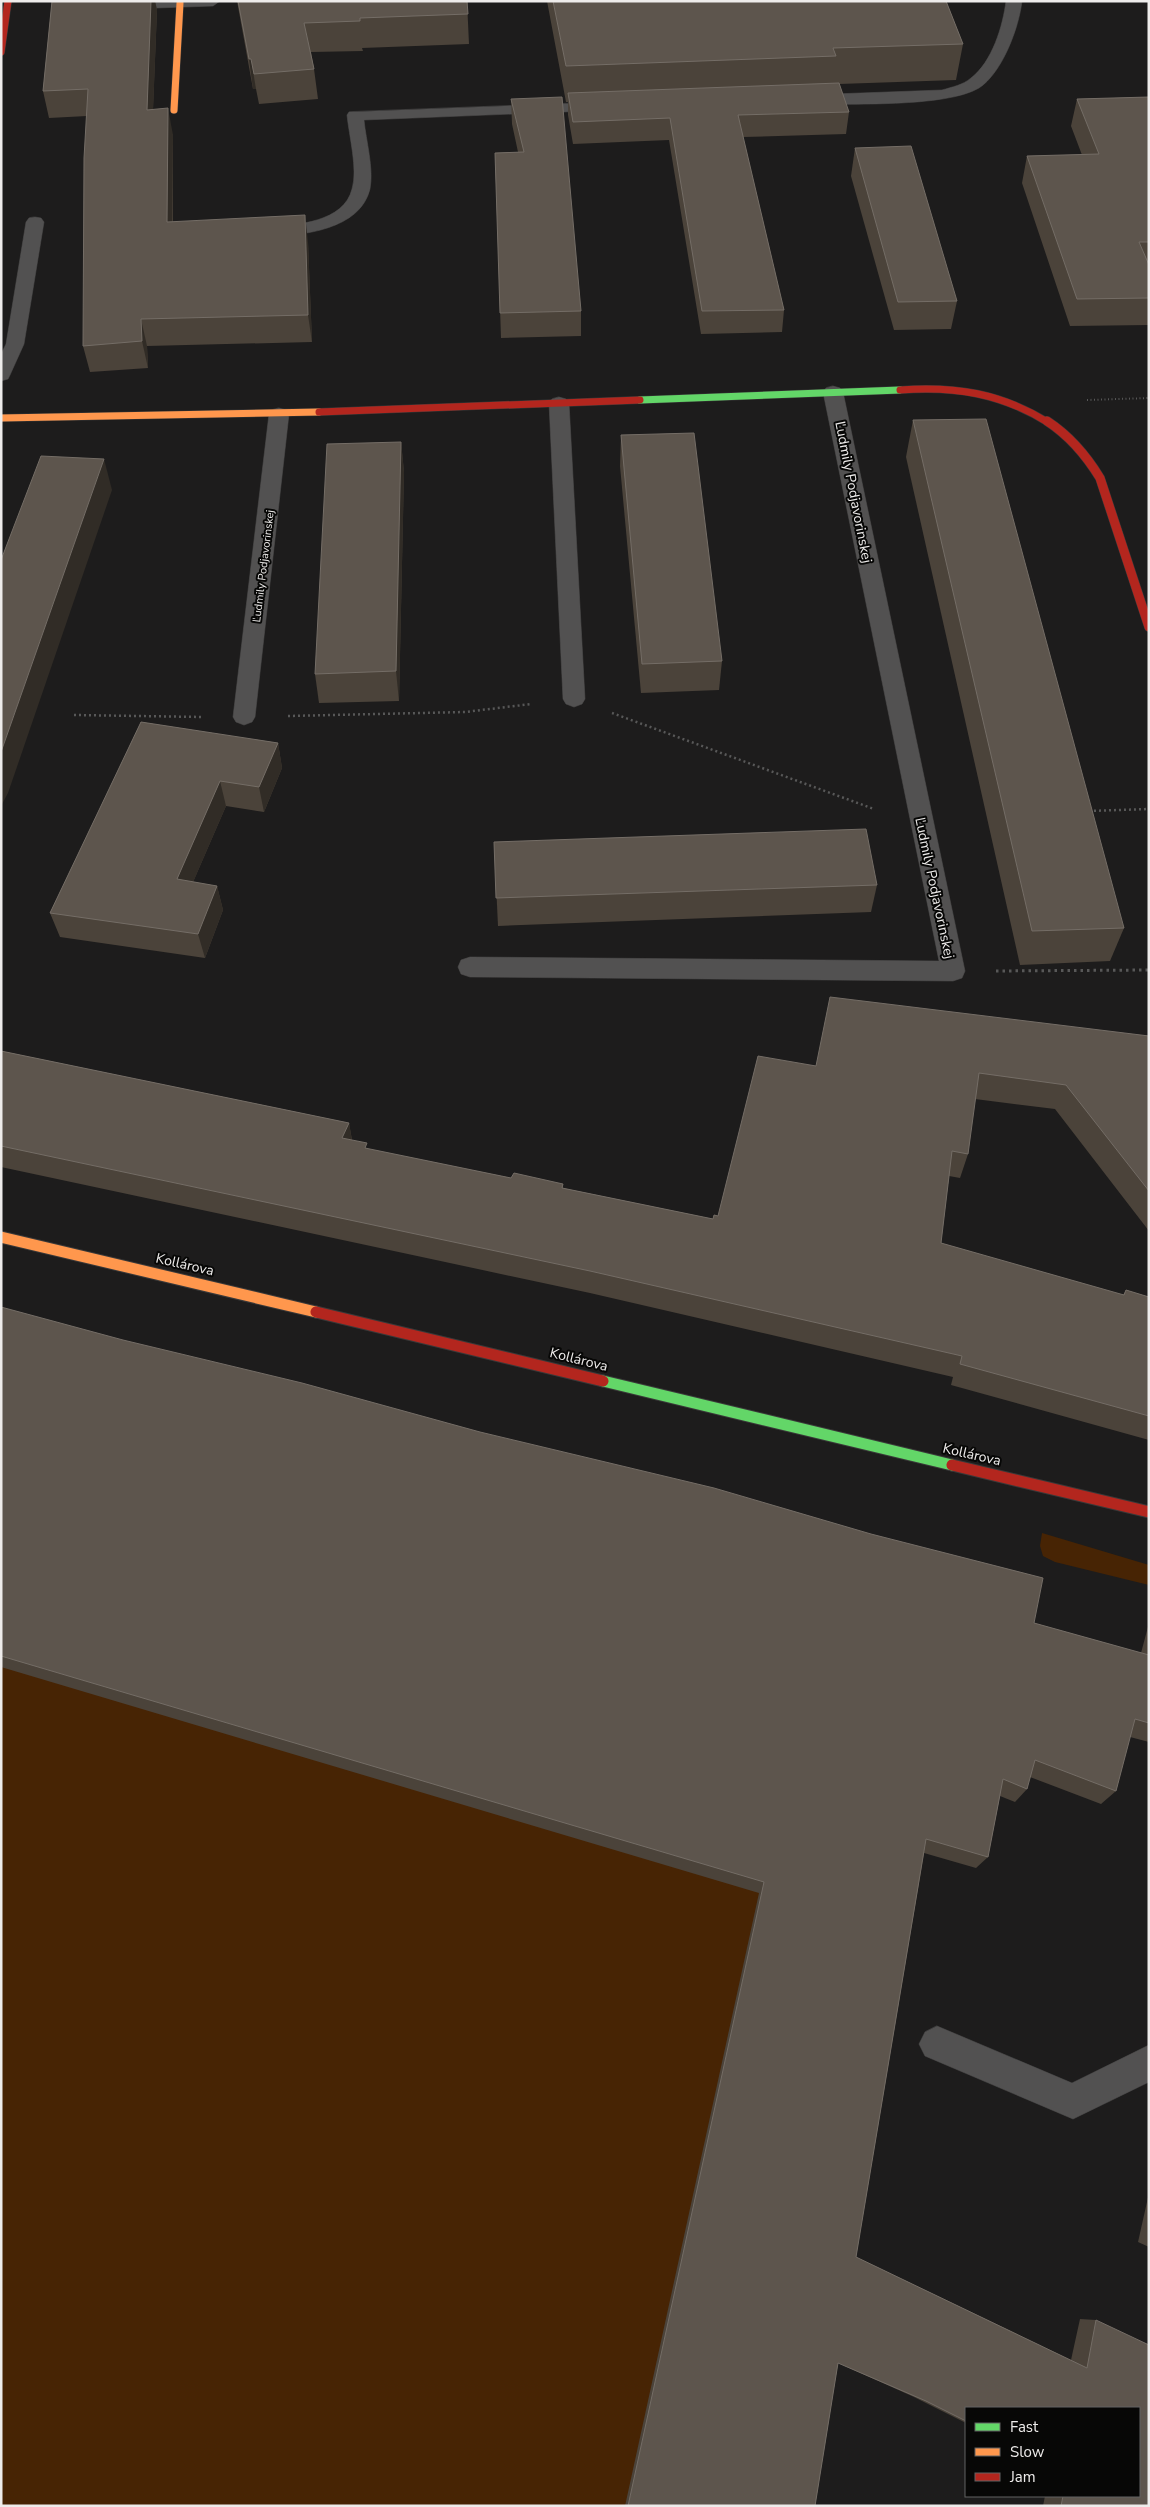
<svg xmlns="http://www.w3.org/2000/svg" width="1150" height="2507" viewBox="0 0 1150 2507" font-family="'Nunito Sans',sans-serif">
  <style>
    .green { fill: #472404 }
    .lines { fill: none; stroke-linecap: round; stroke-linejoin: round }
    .lane-casing { stroke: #3a3939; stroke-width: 1 }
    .street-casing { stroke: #3a3939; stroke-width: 1 }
    .fast-far1-casing { stroke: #3a3939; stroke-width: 8 }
    .fast-casing { stroke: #3a3939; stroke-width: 13 }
    .slow-far1-casing { stroke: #3a3939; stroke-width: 8 }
    .slow-casing { stroke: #3a3939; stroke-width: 13 }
    .jam-far2-casing { stroke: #3a3939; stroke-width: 8 }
    .jam-far1-casing { stroke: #3a3939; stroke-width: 10 }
    .jam-casing { stroke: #3a3939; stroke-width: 13 }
    .path-far2 { stroke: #585858; stroke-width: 2; stroke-dasharray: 1 2.5; stroke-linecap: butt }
    .path-far1 { stroke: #585858; stroke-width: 2.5; stroke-dasharray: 2 3; stroke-linecap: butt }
    .path { stroke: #585858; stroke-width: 3; stroke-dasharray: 2.5 4; stroke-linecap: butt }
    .lane { fill: #525151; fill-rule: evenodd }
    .street { fill: #525151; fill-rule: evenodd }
    .fast-far1 { stroke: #63d668; stroke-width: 7 }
    .fast { stroke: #63d668; stroke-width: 11 }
    .slow-far1 { stroke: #ff974d; stroke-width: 7 }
    .slow { stroke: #ff974d; stroke-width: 11 }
    .jam-far2 { stroke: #b3261e; stroke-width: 7 }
    .jam-far1 { stroke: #b3261e; stroke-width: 9 }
    .jam { stroke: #b3261e; stroke-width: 11 }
    .wall { fill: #4b433a }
    .shaded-wall { fill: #312c26 }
    .building { fill: #5d554d; stroke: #746d66 }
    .labels { text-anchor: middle; stroke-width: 4; stroke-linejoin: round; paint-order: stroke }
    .far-street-label { font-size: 11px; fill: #eeeceb; stroke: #070706 }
    .street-label { font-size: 14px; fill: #eeeceb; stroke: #070706 }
  </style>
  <rect width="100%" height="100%" fill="#1d1c1c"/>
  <g class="green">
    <path d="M 1,1326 L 863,1552 L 805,2506 L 1,2506 Z"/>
    <path d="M 1042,1533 L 1149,1565 L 1149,1585 L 1055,1562 L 1043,1556 L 1040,1546 Z"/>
  </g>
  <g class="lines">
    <g class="lane-casing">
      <g id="lane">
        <path d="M 1006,1 L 1022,1 C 1019,28 1002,73 979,88 C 945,108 848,103 806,105 L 798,100 L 806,95 L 942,90 C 952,87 963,85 971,78 C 992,62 1003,26 1006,1 Z"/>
        <path d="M 606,102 L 614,107 L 612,110 L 364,120 C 366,141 374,168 370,189 C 360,230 303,235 269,237 L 263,236 L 260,232 L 263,228 L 269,227 C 297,225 344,222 352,189 C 358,169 349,136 347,115 L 349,112 Z"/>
        <path d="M 833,386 L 840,388 L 843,392 L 965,971 L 962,978 L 953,981 L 470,977 L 461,974 L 458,967 L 461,960 L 470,957 L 939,961 L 823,392 L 826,388 Z"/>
        <path d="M 559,397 L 566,399 L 569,403 L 585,699 L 582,704 L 574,707 L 566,704 L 563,699 L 549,403 L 552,399 Z"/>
        <path d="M 279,408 L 286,410 L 289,414 L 255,717 L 252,722 L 244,725 L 236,722 L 233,717 L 269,414 L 272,410 Z"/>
        <path d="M 937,2026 L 1072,2083 L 1149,2045 L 1149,2082 L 1073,2119 L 925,2056 L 919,2044 L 925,2032 Z"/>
      </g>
    </g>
    <g class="street-casing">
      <g id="street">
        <path d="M 138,1 L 220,1 L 213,6 L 156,8 L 140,4 Z"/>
        <path d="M 35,217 L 41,218 L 44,222 L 24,344 L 10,375 L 8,379 L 1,381 L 1,354 L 6,344 L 26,222 L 29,218 Z"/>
      </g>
    </g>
    <g class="fast-far1-casing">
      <path id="fast-far1" d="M 640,400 L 900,390"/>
    </g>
    <g class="fast-casing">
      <path id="fast" d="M 603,1381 L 952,1465"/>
    </g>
    <g class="slow-far1-casing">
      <g id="slow-far1">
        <path d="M 174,110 L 180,3"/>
        <path d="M 1,418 L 319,412"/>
      </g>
    </g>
    <g class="slow-casing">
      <path id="slow" d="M 1,1237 L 316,1312"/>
    </g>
    <g class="jam-far2-casing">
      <g id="jam-far2">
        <path d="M 1,52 L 8,1"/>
        <path d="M 900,390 C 955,386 1001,393 1049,423"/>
        <path d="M 319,412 L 640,400"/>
      </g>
    </g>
    <g class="jam-far1-casing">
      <path id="jam-far1" d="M 1047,421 C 1070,436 1086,455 1100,478 L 1149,627"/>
    </g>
    <g class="jam-casing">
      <g id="jam">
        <path d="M 316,1312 L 603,1381"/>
        <path d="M 952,1465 L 1149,1512"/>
      </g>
    </g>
    <path class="path-far2" d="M 1087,400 L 1149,398"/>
    <g class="path-far1">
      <path d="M 612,713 L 874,809"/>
      <path d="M 74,715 L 202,717"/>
      <path d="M 288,716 L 465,712 L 531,704"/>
      <path d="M 1089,811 L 1149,809"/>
    </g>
    <path class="path" d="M 996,971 L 1149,970"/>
    <use href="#lane" class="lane"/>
    <use href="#street" class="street"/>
    <use href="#fast-far1" class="fast-far1"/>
    <use href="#fast" class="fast"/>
    <use href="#slow-far1" class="slow-far1"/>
    <use href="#slow" class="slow"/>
    <use href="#jam-far2" class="jam-far2"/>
    <use href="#jam-far1" class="jam-far1"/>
    <use href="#jam" class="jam"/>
  </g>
  <g class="wall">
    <path d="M 52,1 L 155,1 L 157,10 L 153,109 L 173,135 L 173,222 L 308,242 L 312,342 L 147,346 L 148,368 L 90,372 L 83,346 L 87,116 L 49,118 L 43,91 Z"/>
    <path d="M 237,1 L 467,1 L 469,44 L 362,48 L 363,51 L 311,52 L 314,69 L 318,99 L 259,104 L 256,89 L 253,89 Z"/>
    <path d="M 547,1 L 946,1 L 963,44 L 956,80 L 839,84 L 849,112 L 846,134 L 743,137 L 784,310 L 782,332 L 701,334 L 669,140 L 573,144 L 568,115 L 568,102 L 566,102 Z"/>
    <path d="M 1149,97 L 1149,325 L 1070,326 L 1022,183 L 1027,156 L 1082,155 L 1071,126 L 1077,99 Z"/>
    <path d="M 511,99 L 581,311 L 581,336 L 501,338 L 495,153 L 518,152 L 512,124 Z"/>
    <path d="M 855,148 L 957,301 L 951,329 L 894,330 L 851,176 Z"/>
    <path d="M 913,420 L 1124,928 L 1110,961 L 1020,965 L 906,457 Z"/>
    <path d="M 621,435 L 722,661 L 719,690 L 641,693 L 620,466 Z"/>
    <path d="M 401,442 L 404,472 L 399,701 L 319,703 L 315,674 Z"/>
    <path d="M 141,722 L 278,743 L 282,768 L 264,812 L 226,806 L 193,882 L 217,886 L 223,910 L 205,958 L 60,937 L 50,913 Z"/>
    <path d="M 494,842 L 877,885 L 871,912 L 498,926 Z"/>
    <path d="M 1149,1036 L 1149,1231 L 1055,1109 L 975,1099 L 968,1154 L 960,1178 L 949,1176 L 941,1243 L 1123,1295 L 1126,1290 L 1149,1297 L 1149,1440 L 951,1385 L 953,1377 L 590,1293 L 1,1167 L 1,1051 L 349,1123 L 352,1140 L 368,1149 L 511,1178 L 563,1184 L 563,1188 L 713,1219 L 718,1216 L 816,1066 Z"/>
    <path d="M 1,1307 L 1034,1623 L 1141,1653 L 1149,1623 L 1149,1742 L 1130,1737 L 1116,1791 L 1101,1804 L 1030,1777 L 1027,1789 L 1015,1802 L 1000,1796 L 988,1857 L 976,1868 L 924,1853 L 856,2257 L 1071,2360 L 1080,2319 L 1096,2320 L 1149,2506 L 1043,2506 L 1045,2496 L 1139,2496 L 966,2408 L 966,2423 L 914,2397 L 838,2363 L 815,2506 L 625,2506 L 759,1893 L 1,1667 Z"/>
    <path d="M 1149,2193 L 1149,2247 L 1138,2242 Z"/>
  </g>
  <g class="shaded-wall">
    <path d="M 151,1 L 155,1 L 157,10 L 152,136 L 147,110 Z"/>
    <path d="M 249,59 L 251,59 L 256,89 L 253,89 Z"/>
    <path d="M 168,108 L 173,135 L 172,249 L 167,222 Z"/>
    <path d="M 305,215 L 308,242 L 312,342 L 308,315 Z"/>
    <path d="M 141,319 L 147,346 L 148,368 L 142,341 Z"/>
    <path d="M 401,442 L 404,472 L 399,701 L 396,671 Z"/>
    <path d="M 104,459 L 112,490 L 8,793 L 1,806 L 1,752 Z"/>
    <path d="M 278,743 L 282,768 L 264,812 L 259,787 Z"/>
    <path d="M 220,781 L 226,806 L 184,903 L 177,879 Z"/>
    <path d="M 217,886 L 223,910 L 205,958 L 198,934 Z"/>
    <path d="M 349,1123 L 353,1147 L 342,1138 Z"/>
  </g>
  <g class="building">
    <path d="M 52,1 L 151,1 L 147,110 L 168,108 L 167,222 L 305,215 L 308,315 L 141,319 L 142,341 L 83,346 L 84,158 L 88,89 L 43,91 Z"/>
    <path d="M 238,1 L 467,1 L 468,14 L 360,18 L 360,21 L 304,23 L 314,69 L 254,74 L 251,59 L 249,59 Z"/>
    <path d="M 553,1 L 946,1 L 963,44 L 833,48 L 836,56 L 566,66 Z"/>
    <path d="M 839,83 L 849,112 L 738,115 L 784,310 L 702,311 L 670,118 L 573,122 L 568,93 Z"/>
    <path d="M 562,97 L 581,311 L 500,313 L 495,153 L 524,152 L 511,99 Z"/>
    <path d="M 1149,97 L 1149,242 L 1139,242 L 1149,265 L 1149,298 L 1077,299 L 1027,156 L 1099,154 L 1077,99 Z"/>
    <path d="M 911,146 L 957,301 L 898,302 L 855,148 Z"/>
    <path d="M 986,419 L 1124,928 L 1032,931 L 913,420 Z"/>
    <path d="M 694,433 L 722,661 L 642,664 L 621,435 Z"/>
    <path d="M 401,442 L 396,671 L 315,674 L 327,444 Z"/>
    <path d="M 41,456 L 104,459 L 1,752 L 1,560 Z"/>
    <path d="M 141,722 L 278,743 L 259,787 L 220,781 L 177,879 L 217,886 L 198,934 L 50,913 Z"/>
    <path d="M 866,829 L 877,885 L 496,898 L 494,842 Z"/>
    <path d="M 830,997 L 1149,1036 L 1149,1191 L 1066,1085 L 979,1073 L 968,1154 L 952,1151 L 941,1243 L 1124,1295 L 1126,1290 L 1149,1297 L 1149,1416 L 960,1364 L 962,1356 L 590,1271 L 1,1146 L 1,1051 L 349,1123 L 342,1138 L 367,1143 L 365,1148 L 511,1178 L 514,1173 L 563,1184 L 562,1188 L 713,1219 L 714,1215 L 718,1216 L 758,1056 L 816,1066 Z"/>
    <path d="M 1,1307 L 123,1340 L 302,1383 L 480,1432 L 714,1488 L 871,1534 L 1043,1578 L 1034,1623 L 1149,1655 L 1149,1723 L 1135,1719 L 1116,1791 L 1035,1760 L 1027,1789 L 1003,1779 L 988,1857 L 926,1839 L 856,2257 L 1087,2368 L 1096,2320 L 1149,2345 L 1149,2506 L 1061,2506 L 1063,2496 L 1139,2496 L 1139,2408 L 966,2408 L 966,2421 L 926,2401 L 838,2363 L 815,2506 L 628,2506 L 764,1882 L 1,1656 Z"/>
  </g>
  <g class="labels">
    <g class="far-street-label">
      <text transform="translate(263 566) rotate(-83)" y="4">Ľudmily Podjavorinskej</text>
    </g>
    <g class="street-label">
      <text transform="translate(854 492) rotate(79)" y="5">Ľudmily Podjavorinskej</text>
      <text transform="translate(935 888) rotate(78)" y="5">Ľudmily Podjavorinskej</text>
      <text transform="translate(185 1264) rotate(13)" y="5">Kollárova</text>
      <text transform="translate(579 1359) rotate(14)" y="5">Kollárova</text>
      <text transform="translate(972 1454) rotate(13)" y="5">Kollárova</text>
    </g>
  </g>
  <rect width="1150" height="2507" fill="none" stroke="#eeeceb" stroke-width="5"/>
  <rect x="965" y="2407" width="175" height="90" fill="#070706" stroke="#636362"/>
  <rect x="975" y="2423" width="25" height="8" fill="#63d668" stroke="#636362"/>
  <text x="1010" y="2432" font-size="15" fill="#eeeceb">Fast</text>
  <rect x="975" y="2448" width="25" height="8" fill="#ff974d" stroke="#636362"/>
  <text x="1010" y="2457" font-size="15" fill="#eeeceb">Slow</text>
  <rect x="975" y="2473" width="25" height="8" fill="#b3261e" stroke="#636362"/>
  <text x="1010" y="2482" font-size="15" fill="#eeeceb">Jam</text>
</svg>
